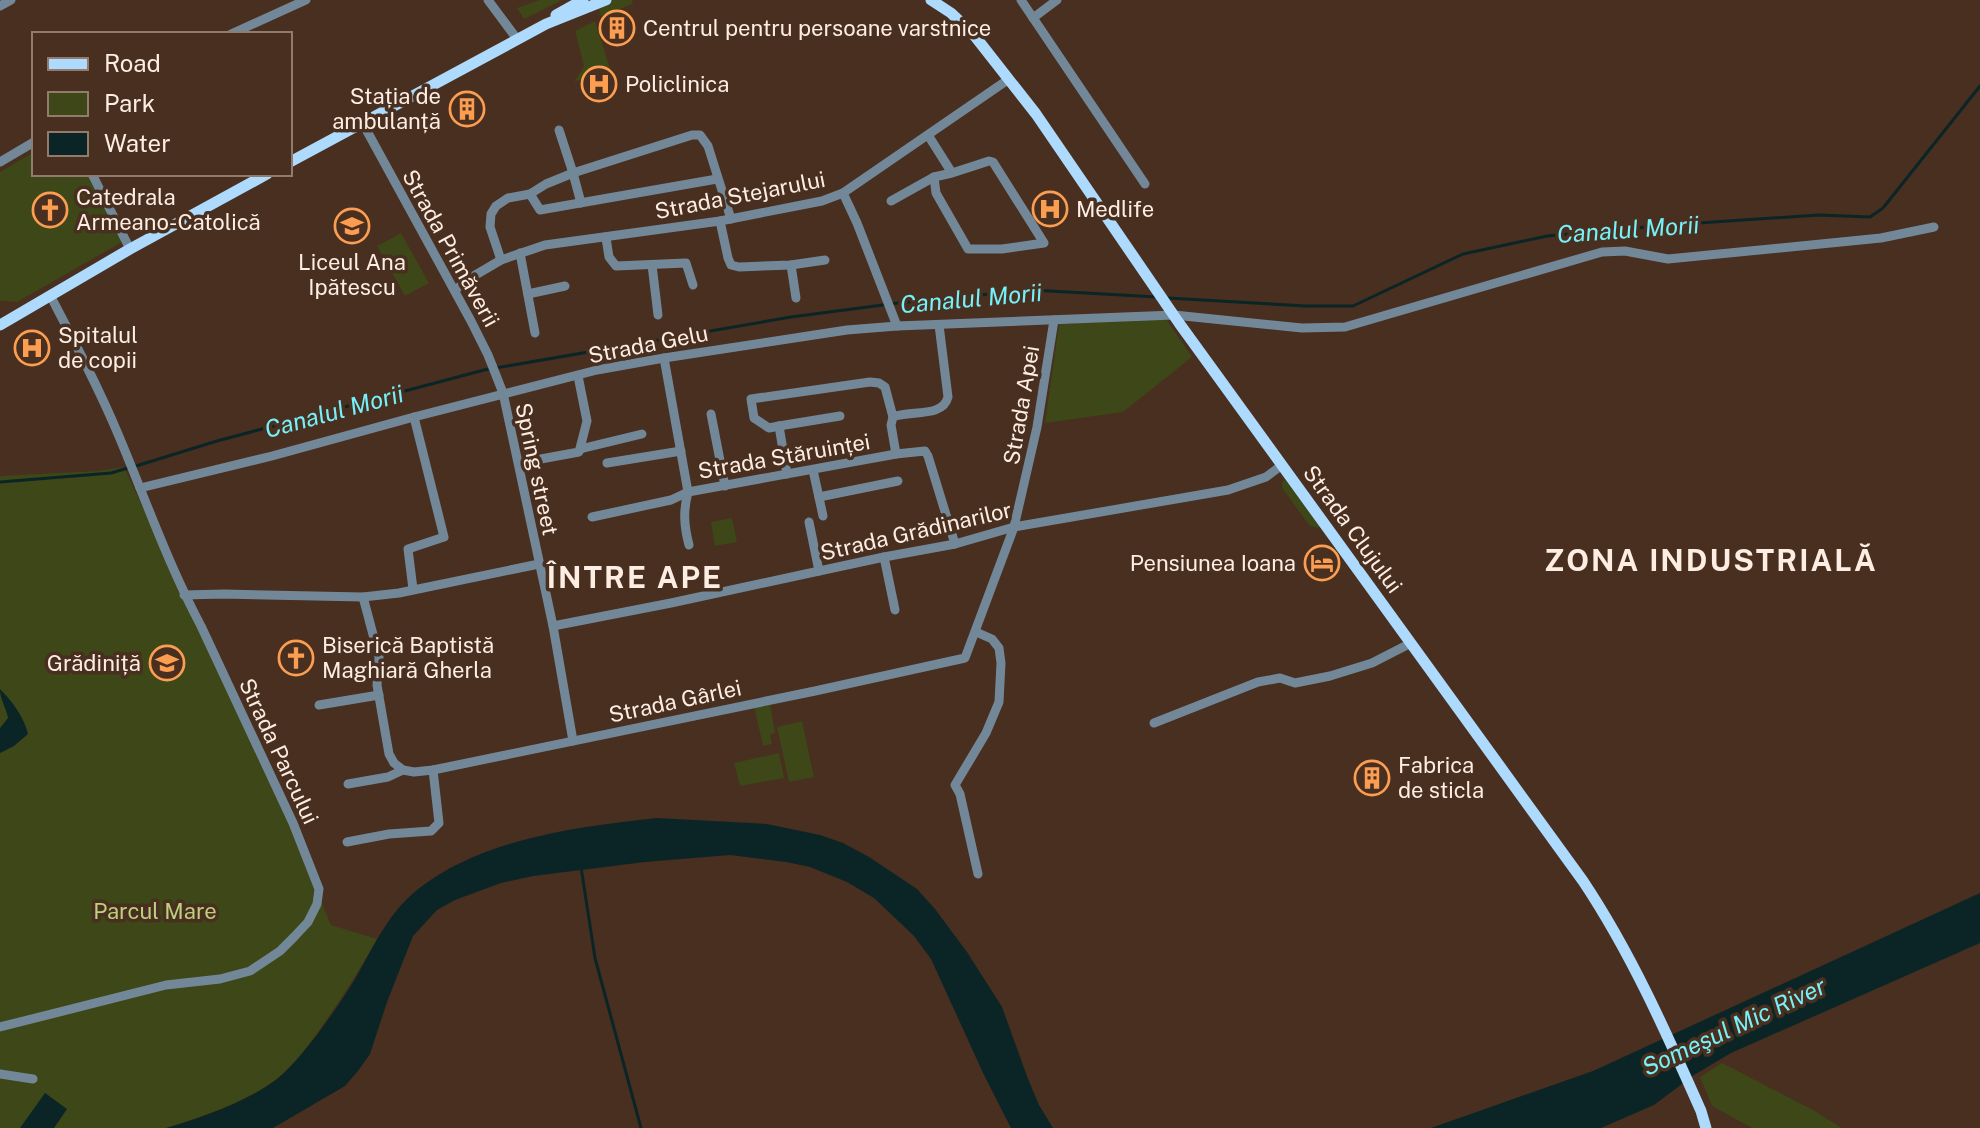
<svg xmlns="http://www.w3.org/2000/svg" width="1980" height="1128" viewBox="0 0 1980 1128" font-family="'Public Sans',sans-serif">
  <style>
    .green { fill: #3d4717 }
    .water { fill: #0b2527 }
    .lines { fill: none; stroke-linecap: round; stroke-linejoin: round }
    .stream { stroke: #0b2527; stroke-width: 3 }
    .minor { stroke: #728899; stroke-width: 9 }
    .major { stroke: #addafd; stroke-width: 11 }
    .labels { text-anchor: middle; stroke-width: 7; stroke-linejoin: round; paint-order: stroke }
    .poi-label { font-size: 22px; fill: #feede3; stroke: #482f1f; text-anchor: start }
    .street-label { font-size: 22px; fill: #feede3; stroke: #482f1f }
    .park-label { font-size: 22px; fill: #bcd07d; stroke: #482f1f }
    .water-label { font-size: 24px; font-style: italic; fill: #76f0f9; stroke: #482f1f }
    .district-label { font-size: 30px; font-weight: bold; letter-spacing: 2px; fill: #feede3; stroke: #482f1f }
  </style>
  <rect width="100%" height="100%" fill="#482f1f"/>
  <g class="green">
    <path d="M 540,0 L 562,0 L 524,19 L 517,8 Z"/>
    <path d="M 613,0 L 632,0 L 633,4 L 600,16 L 599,9 L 604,3 Z"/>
    <path d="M 595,21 L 610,69 L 574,82 L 584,66 L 575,31 Z"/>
    <path d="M 34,152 L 34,174 L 87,174 L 122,242 L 17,302 L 0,301 L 0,172 Z"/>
    <path d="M 401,233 L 429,283 L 405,296 L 377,246 Z"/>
    <path d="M 1166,319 L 1192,357 L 1123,412 L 1045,423 L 1059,324 Z"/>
    <path d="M 124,467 L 284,812 L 331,925 L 377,939 C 359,971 339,1002 318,1032 C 306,1048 294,1065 278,1078 C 251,1100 200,1118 166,1128 L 0,1128 L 0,476 L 98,471 Z"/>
    <path d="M 1285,479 L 1320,526 L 1318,528 L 1310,526 L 1282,488 L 1282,482 Z"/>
    <path d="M 732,518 L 737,542 L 715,546 L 711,522 Z"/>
    <path d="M 770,703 L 775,733 L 770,735 L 772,744 L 763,746 L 754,706 Z"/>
    <path d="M 802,721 L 814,777 L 789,782 L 777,727 Z"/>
    <path d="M 779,753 L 784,778 L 740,786 L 734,763 Z"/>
    <path d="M 1722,1063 L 1813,1110 L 1842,1128 L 1752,1128 L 1712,1106 L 1700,1077 Z"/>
  </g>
  <g class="water">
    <path d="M 0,689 C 12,701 24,717 28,734 L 14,746 L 0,753 L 0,728 L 8,718 C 6,707 0,700 0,689 Z"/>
    <path d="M 657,818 L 767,824 L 820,835 L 843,843 L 869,857 L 917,889 L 935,909 L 967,952 L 1002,1007 L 1028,1079 L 1039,1105 L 1053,1128 L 1011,1128 L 984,1075 L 931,959 L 914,936 L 874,898 L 847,882 L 810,867 L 786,862 L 730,855 L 645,862 L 533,876 L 501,883 L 455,900 L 437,910 L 413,936 L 387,1002 L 370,1054 L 358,1071 L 345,1086 L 273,1128 L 166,1128 C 200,1118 249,1101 277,1079 C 303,1058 337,1008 355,979 C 373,948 388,913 417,890 C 482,838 577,827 657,818 Z"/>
    <path d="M 1980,893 L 1980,943 L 1731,1053 L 1694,1075 L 1654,1105 L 1601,1128 L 1431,1128 L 1593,1071 Z"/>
    <path d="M 45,1093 L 67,1109 L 54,1128 L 20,1128 Z"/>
  </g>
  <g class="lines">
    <g class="stream">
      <path d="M 1168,298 L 1306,306 L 1353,306 L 1463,254 L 1547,236 L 1669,225 L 1819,215 L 1870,217 L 1883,208 L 1980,86"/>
      <path d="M 136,466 L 217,441 L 484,370 L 791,317 L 898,303 L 1032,290 L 1157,297"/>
      <path d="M 0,482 L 111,473 L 128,468"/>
      <path d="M 581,867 L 595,958 L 641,1128"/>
    </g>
    <g class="minor">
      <path d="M 488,0 L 517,39"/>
      <path d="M 1021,0 L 1145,184"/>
      <path d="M 0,6 L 11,0"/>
      <path d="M 1033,18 L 1057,0"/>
      <path d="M 231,34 L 306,0"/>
      <path d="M 362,122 L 471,321 L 488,355 L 503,393 L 553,626 L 573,741"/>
      <path d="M 559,130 L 573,173 L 581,203"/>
      <path d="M 928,135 L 952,173 L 934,177 L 936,193 L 968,249 L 1002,249 L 1044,243 L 993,162 L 989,161 L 952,173"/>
      <path d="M 0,162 L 34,142"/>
      <path d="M 92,174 L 130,249"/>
      <path d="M 843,193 L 857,223 L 897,326"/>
      <path d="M 530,194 L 540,210 L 717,179"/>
      <path d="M 891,201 L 934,177"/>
      <path d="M 720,221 L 728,258 L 731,265 L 739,267 L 791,265 L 825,260"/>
      <path d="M 606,238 L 609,257 L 616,266 L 686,263 L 693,285"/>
      <path d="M 520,253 L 535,333"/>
      <path d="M 501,260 L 490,227 L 491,214 L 496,206 L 508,198 L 530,194 L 546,184 L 573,173 L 692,135 L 700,135 L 708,146 L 731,219"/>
      <path d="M 652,265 L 658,315"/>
      <path d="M 791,265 L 796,298"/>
      <path d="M 455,290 L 472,277 L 501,260 L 545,245 L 720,221 L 822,201 L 843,193 L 1009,79"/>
      <path d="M 528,294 L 565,286"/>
      <path d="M 664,358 L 688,492 L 896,454 L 925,451 L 928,456 L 955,544"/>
      <path d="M 711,414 L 725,486"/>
      <path d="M 779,426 L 840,416"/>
      <path d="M 580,449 L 642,434"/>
      <path d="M 896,454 L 891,425 L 893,417 C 910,410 943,418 948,397 L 939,325"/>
      <path d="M 519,463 L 579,452 L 587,421 L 578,376"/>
      <path d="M 607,463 L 681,451"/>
      <path d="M 813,470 L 823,516"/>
      <path d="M 787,474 L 779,426 L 769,428 L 754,418 L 751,399 L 870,382 L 879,383 L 885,387 L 893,417"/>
      <path d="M 140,488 L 272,456 L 414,417 L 597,370 L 664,358 L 847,330 L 897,326 L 1174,315 L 1302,328 L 1345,327 L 1602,252 L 1625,251 L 1668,259 L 1881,238 L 1934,227"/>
      <path d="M 688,492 C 683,511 684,526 689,545"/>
      <path d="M 819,497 L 898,481"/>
      <path d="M 592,517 L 671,500 L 688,492"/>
      <path d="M 809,522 L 819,571"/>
      <path d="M 884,557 L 895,610"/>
      <path d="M 413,589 L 408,549 L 444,537 L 414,417"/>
      <path d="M 184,595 L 224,594 L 363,597 L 399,593 L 539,564"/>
      <path d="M 363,597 L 379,657 L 377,685 L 389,754 L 394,763 L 403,770 L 414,772 L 433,770 L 815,691 L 965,658 L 1014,527 L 1037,427 L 1054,320"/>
      <path d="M 553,626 L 671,603 L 884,557 L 955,544 L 1014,527 L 1228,490 L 1266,477 L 1282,465"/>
      <path d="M 976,632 L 992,639 L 999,648 L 1001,663 L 999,702 L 986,733 L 955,785 L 960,794 L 978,874"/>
      <path d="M 319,705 L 379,695"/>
      <path d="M 1154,723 L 1258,682 L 1280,678 L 1295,683 L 1330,676 L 1372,663 L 1411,643"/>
      <path d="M 348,784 L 388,777 L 403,770"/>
      <path d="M 347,842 L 389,834 L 431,831 L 439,823 L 433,770"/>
      <path d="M 0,1027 L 166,985 L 220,979 L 250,971 L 280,951 L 294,937 L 308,922 L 317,904 L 319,889 L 293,823 L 201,626 C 168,564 145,498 118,434 C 98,386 74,341 50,295"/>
      <path d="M 0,1074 L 33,1079"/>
    </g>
    <g class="major">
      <path d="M 931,0 L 951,13 L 974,35 L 1036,114 L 1179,323 L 1583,881 C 1631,953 1666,1032 1701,1111 L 1706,1128"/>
      <path d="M 556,15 L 583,0"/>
      <path d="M 290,162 L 546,24 L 606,0"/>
      <path d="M 0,325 L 130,249 L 267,174"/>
    </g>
  </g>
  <defs>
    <g id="building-ring" transform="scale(1.8)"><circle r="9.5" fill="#482f1f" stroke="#fc9e52" stroke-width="1.5"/><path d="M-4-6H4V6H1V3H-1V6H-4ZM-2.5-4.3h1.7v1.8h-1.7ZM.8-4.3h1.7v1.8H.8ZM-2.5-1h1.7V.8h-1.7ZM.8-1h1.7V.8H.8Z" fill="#fc9e52"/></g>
    <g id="hospital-ring" transform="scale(1.8)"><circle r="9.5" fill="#482f1f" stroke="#fc9e52" stroke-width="1.5"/><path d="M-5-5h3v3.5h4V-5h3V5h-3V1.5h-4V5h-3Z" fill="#fc9e52"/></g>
    <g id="church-ring" transform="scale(1.8)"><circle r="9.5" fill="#482f1f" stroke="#fc9e52" stroke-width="1.5"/><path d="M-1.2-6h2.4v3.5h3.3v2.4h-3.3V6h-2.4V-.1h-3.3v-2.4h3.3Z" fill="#fc9e52"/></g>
    <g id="school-ring" transform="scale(1.8)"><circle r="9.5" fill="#482f1f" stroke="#fc9e52" stroke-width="1.5"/><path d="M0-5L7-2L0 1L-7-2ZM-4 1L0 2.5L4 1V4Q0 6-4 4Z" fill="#fc9e52"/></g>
    <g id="hotel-ring" transform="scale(1.8)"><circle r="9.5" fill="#482f1f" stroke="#fc9e52" stroke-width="1.5"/><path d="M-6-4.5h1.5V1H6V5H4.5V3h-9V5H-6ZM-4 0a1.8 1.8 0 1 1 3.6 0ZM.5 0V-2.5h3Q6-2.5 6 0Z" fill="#fc9e52"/></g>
  </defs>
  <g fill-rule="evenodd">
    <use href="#building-ring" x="617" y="28"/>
    <use href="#hospital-ring" x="599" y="84"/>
    <use href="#building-ring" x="467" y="109"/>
    <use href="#hospital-ring" x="1050" y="209"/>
    <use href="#church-ring" x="50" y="210"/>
    <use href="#school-ring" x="352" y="226"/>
    <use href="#hospital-ring" x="32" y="348"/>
    <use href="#hotel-ring" x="1322" y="563"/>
    <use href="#church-ring" x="296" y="658"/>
    <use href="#school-ring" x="167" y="663"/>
    <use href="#building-ring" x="1372" y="778"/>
  </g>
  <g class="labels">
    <g class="poi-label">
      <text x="643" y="36">Centrul pentru persoane varstnice</text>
      <text x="625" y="92">Policlinica</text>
      <text x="441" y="104" text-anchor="end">Stația de<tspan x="441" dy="25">ambulanță</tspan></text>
      <text x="76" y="205">Catedrala<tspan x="76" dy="25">Armeano-Catolică</tspan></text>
      <text x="1076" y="217">Medlife</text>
      <text x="352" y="270" text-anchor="middle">Liceul Ana<tspan x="352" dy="25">Ipătescu</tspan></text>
      <text x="58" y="343">Spitalul<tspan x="58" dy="25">de copii</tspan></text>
      <text x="1296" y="571" text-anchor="end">Pensiunea Ioana</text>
      <text x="322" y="653">Biserică Baptistă<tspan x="322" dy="25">Maghiară Gherla</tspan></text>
      <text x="141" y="671" text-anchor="end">Grădiniță</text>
      <text x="1398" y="773">Fabrica<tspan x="1398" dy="25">de sticla</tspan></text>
    </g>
    <g class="street-label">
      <text transform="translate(740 195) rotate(-11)" y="8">Strada Stejarului</text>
      <text transform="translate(451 248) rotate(61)" y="8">Strada Primăverii</text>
      <text transform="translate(648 344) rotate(-11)" y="8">Strada Gelu</text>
      <text transform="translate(1021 405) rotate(-80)" y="8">Strada Apei</text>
      <text transform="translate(784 456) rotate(-10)" y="8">Strada Stăruinței</text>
      <text transform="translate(537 469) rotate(78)" y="8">Spring street</text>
      <text transform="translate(1353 529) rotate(54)" y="8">Strada Clujului</text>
      <text transform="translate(916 531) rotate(-13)" y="8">Strada Grădinarilor</text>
      <text transform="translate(675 701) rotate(-12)" y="8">Strada Gârlei</text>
      <text transform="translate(279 751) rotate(65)" y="8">Strada Parcului</text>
    </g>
    <g class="park-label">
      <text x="155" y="919">Parcul Mare</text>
    </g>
    <g class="water-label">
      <text transform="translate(1628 230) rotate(-4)" y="8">Canalul Morii</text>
      <text transform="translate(971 299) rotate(-5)" y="8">Canalul Morii</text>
      <text transform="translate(334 412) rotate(-15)" y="8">Canalul Morii</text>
      <text transform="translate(1734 1027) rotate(-25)" y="8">Someşul Mic River</text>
    </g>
    <g class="district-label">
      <text x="1711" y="571">ZONA INDUSTRIALĂ</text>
      <text x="635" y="588">ÎNTRE APE</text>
    </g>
  </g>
  <rect x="32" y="32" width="260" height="144" fill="#482f1f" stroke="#917b6d" stroke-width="2"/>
  <rect x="48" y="58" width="40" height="12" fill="#addafd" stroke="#917b6d" stroke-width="2"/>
  <text x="104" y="72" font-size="24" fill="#feede3">Road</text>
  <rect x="48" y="92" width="40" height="24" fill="#3d4717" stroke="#917b6d" stroke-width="2"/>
  <text x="104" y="112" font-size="24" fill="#feede3">Park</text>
  <rect x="48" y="132" width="40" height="24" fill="#0b2527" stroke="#917b6d" stroke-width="2"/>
  <text x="104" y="152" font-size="24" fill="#feede3">Water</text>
</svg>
